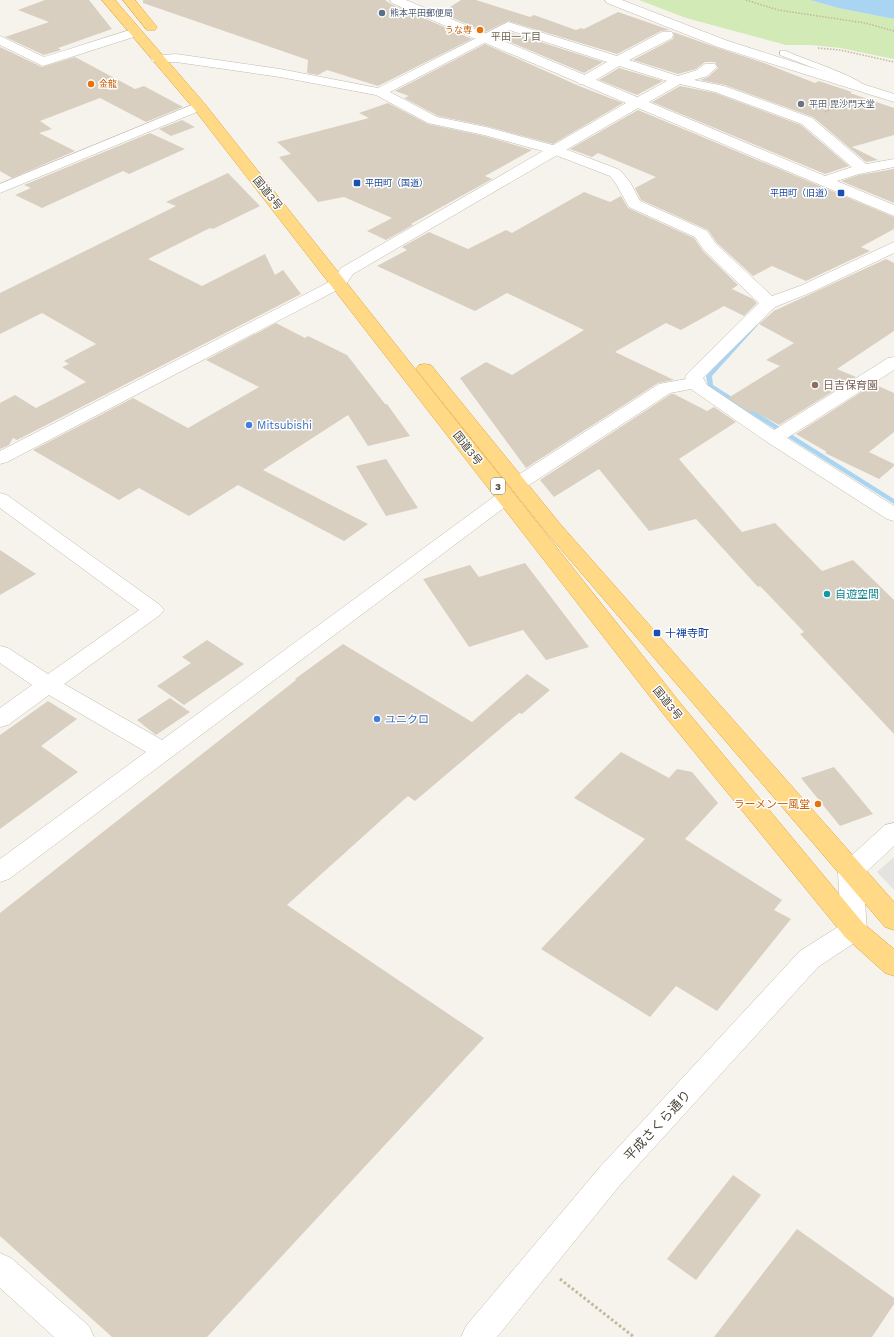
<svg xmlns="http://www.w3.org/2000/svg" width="894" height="1337" viewBox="0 0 894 1337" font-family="'Work Sans','Noto Sans JP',sans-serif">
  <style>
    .green { fill: #d2eab5 }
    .parking { fill: #e5e3e0 }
    .water { fill: #a9d4f2 }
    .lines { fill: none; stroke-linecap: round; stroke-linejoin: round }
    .stream { fill: #a9d4f2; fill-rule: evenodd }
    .building { fill: #d8cfc1 }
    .service-casing { stroke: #c2bbae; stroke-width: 1 }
    .minor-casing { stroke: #c2bbae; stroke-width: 1 }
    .tertiary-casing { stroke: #c2bbae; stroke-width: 1 }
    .trunk-casing { stroke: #e0a43c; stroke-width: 1 }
    .path-far1 { stroke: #c4b79f; stroke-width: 1.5; stroke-dasharray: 1.5 1.5; stroke-linecap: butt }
    .path { stroke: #c4b79f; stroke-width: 3; stroke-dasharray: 2.5 2.5; stroke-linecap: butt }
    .service { fill: #fff; fill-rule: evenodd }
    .minor { fill: #fff; fill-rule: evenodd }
    .tertiary { fill: #fff; fill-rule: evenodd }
    .trunk { fill: #ffd985; fill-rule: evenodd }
    .service-dot { fill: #5c6f8a; stroke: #fff; stroke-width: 1.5 }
    .food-dot { fill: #e8710a; stroke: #fff; stroke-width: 1.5 }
    .worship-dot { fill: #6b7280; stroke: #fff; stroke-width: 1.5 }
    .transit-dot { fill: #1a4fb4; stroke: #fff; stroke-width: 1.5 }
    .education-dot { fill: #8d6e63; stroke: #fff; stroke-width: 1.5 }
    .shop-dot { fill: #3f7fe0; stroke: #fff; stroke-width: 1.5 }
    .culture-dot { fill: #0f9aa8; stroke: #fff; stroke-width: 1.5 }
    .labels { text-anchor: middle; stroke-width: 3; stroke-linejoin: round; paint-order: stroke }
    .far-service-label { font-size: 9px; fill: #4e5e75; stroke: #fff; text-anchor: start }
    .far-food-label { font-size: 9px; fill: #c56008; stroke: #fff; text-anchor: end }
    .far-worship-label { font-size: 9px; fill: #5b616d; stroke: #fff; text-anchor: start }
    .far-transit-label { font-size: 9px; fill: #164399; stroke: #fff; text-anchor: start }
    .far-neighbourhood-label { font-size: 10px; fill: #6e6250; stroke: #fff }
    .shield { fill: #fff; stroke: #817c74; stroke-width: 1 }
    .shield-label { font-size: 10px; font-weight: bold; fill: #4b4439 }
    .street-label { font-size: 11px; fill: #4b4439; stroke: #fff }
    .education-label { font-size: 11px; fill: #785e54; stroke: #fff; text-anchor: start }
    .shop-label { font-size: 11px; fill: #366cbe; stroke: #fff; text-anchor: start }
    .culture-label { font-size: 11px; fill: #0d838f; stroke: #fff; text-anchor: start }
    .transit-label { font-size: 11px; fill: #164399; stroke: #fff; text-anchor: start }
    .food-label { font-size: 11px; fill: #c56008; stroke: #fff; text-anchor: end }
    .near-street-label { font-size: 13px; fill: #4b4439; stroke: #fff }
  </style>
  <rect width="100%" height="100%" fill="#f6f3ec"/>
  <path class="green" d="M 639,0 L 810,0 L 838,8 L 894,19 L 894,59 L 840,48 L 812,45 L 786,45 L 686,18 Z"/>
  <path class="parking" d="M 894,857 L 894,890 L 877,872 Z"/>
  <path class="water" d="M 810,0 L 894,0 L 894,19 L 838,8 Z"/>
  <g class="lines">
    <path class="stream" d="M 755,323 L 758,325 L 757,326 L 712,376 L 713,385 L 894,499 L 894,504 L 708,387 L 706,376 L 707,375 L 753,324 Z"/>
  </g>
  <g class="building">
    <path d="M 45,0 L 89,0 L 112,29 L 58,48 L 61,50 L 44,55 L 5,37 L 49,22 L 18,10 Z"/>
    <path d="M 143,0 L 385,0 L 391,4 L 472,39 L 378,86 L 327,70 L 318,75 L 307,73 L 308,60 L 143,3 Z"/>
    <path d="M 461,0 L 476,0 L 530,17 L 534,15 L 576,30 L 581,28 L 584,29 L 618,12 L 670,30 L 661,31 L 617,54 L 508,21 L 485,32 L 441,13 Z"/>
    <path d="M 509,32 L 603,62 L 584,73 L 498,37 Z"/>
    <path d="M 673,32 L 718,48 L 764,63 L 815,83 L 819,81 L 852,92 L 850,93 L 894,108 L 894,135 L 852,147 L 878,160 L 866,162 L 813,117 L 725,85 L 700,80 L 708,77 L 718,68 L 715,62 L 705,62 L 696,69 L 678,74 L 633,60 L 673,39 L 674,35 Z"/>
    <path d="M 485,44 L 579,86 L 623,103 L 553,144 L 486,126 L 438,116 L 404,98 L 409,96 L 395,91 Z"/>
    <path d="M 0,47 L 42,67 L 75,57 L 135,89 L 144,86 L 183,107 L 146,122 L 100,98 L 40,121 L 52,129 L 39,133 L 75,151 L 12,178 L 0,171 Z"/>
    <path d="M 619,68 L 663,81 L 637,95 L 599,80 Z"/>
    <path d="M 680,86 L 715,93 L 801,125 L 849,166 L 825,174 L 652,102 Z"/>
    <path d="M 388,103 L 428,124 L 484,136 L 532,150 L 485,176 L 492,179 L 411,224 L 413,225 L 386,240 L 367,231 L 392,218 L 344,197 L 318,202 L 279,157 L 291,154 L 277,142 L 369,118 L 359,113 Z"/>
    <path d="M 638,110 L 894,217 L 894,229 L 861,247 L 870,251 L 806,281 L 772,266 L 753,276 L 717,243 L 708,230 L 641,200 L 635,188 L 656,177 L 598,153 L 592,157 L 570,149 Z"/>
    <path d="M 182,120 L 195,127 L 171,136 L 159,129 Z"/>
    <path d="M 150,133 L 185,149 L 129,174 L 123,171 L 42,208 L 15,195 L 31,188 L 24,185 Z"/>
    <path d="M 894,169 L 894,203 L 841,181 L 859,175 Z"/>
    <path d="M 228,173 L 260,206 L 213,229 L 210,228 L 148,259 L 202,286 L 265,254 L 275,275 L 283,270 L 301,294 L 17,440 L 13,438 L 9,445 L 0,449 L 0,403 L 15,395 L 36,408 L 86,382 L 62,367 L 69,364 L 64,361 L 96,344 L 42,313 L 0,334 L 0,293 L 176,206 L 166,202 Z"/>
    <path d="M 584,192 L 610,202 L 621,196 L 628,208 L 694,238 L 703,251 L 738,285 L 732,289 L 753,299 L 757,303 L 744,316 L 724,306 L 681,330 L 666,323 L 615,352 L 674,380 L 658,383 L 526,468 L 460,378 L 486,362 L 512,375 L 584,330 L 507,293 L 475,311 L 377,266 L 407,250 L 402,247 L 429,232 L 468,249 L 506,230 L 512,233 Z"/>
    <path d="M 886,259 L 894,263 L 894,331 L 837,369 L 856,377 L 779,425 L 753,411 L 750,412 L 728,398 L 780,366 L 766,360 L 794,343 L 759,324 L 775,310 L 776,310 Z"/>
    <path d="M 276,323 L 305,338 L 308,336 L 347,355 L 385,404 L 387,404 L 410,436 L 368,446 L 348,415 L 263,470 L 368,524 L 344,541 L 238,485 L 189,516 L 139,488 L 119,500 L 33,450 L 133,398 L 188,428 L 259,387 L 206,360 Z"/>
    <path d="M 874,384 L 894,393 L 894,432 L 869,452 L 894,464 L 894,466 L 879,479 L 825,453 L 827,452 L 796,434 Z"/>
    <path d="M 671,394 L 674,394 L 707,411 L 714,407 L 736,422 L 679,459 L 742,532 L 775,523 L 822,571 L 853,560 L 894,600 L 894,734 L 800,634 L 804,632 L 760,586 L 758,587 L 696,519 L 649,531 L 599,469 L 554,497 L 540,480 Z"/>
    <path d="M 386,459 L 418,508 L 386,516 L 356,466 Z"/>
    <path d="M 0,550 L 36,574 L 0,595 Z"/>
    <path d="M 525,563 L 589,647 L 546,660 L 523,630 L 469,647 L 423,579 L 470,565 L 479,577 Z"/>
    <path d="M 207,640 L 244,664 L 184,705 L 157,686 L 191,663 L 182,657 Z"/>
    <path d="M 343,644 L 472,722 L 527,674 L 550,690 L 522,714 L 519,713 L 415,801 L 408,796 L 287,905 L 484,1038 L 207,1337 L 112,1337 L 0,1236 L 0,913 L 296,680 L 295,679 Z"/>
    <path d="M 170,698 L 190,712 L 156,735 L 137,720 Z"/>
    <path d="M 48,701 L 77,719 L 41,746 L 78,772 L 0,829 L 0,735 Z"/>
    <path d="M 621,752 L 669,778 L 677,769 L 692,772 L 718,803 L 685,839 L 782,900 L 774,910 L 791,919 L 717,1011 L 676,986 L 650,1017 L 541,949 L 645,839 L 574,798 Z"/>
    <path d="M 834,767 L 873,814 L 840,826 L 801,778 Z"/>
    <path d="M 733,1175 L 761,1195 L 696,1280 L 667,1259 Z"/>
    <path d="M 797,1229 L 894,1298 L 894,1304 L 872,1337 L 714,1337 Z"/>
  </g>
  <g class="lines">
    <g class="service-casing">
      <path id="service" d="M 780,51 L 786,51 C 805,60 856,75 869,89 L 868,91 L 862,91 L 832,75 L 780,55 Z"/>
    </g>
    <g class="minor-casing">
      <g id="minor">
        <path d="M 605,0 L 622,0 L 728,41 L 894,94 L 894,102 L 718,47 L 607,3 Z"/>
        <path d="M 508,22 L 617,56 L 662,32 L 672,32 L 673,35 L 672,38 L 629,60 L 678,76 L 697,70 L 705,64 L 715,64 L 717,67 L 707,76 L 694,80 L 724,86 L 812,118 L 866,164 L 894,159 L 894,167 L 859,174 L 824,185 L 819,184 L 817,181 L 819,178 L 852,167 L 802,124 L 715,92 L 680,84 L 642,106 L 637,107 L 632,106 L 630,103 L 632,100 L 667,81 L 619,66 L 589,84 L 579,84 L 577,81 L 579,78 L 607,62 L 509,30 L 390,92 L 437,117 L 486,127 L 560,147 L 620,170 L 630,182 L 640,201 L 707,231 L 716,244 L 772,296 L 800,286 L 894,242 L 894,253 L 812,292 L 775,307 L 703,378 L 707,385 L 774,430 L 888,358 L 894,357 L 894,370 L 787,438 L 894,506 L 894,521 L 887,519 L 767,442 L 691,389 L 670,393 L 526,487 L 519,489 L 512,487 L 509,483 L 512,479 L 659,384 L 686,379 L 685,377 L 688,373 L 759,303 L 704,250 L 695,237 L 629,207 L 616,184 L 610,176 L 550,153 L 484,135 L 428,123 L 376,95 L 280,77 L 176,62 L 153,62 L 151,59 L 153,56 L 176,54 L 280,69 L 378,88 Z"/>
        <path d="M 136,28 L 140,29 L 142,32 L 140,35 L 43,66 L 0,45 L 0,36 L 44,57 Z"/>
        <path d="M 199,102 L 204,103 L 206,106 L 204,109 L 0,193 L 0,184 Z"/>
        <path d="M 506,491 L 513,493 L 516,497 L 513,501 L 9,879 L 0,882 L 0,859 L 146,752 L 49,695 L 8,725 L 0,727 L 0,708 L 32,685 L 0,663 L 0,646 L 8,648 L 48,674 L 139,610 L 0,508 L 0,493 L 7,495 L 160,605 L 164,610 L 160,615 L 64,684 L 162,740 L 499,493 Z"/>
        <path d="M 0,1253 L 11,1258 L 89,1326 L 94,1337 L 54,1337 L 0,1288 Z"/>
      </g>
    </g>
    <g class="tertiary-casing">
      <g id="tertiary">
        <path d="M 390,0 L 406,0 L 894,205 L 894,216 L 638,108 L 353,274 L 345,286 L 7,462 L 0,464 L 0,451 L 333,280 L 341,268 L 626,103 L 392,3 Z"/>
        <path d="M 894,823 L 894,846 L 863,875 L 867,930 L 863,937 L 818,967 L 620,1185 L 497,1337 L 461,1337 L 466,1326 L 600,1167 L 800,951 L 841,925 L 838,872 L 841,865 L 885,825 Z"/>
      </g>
    </g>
    <g class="trunk-casing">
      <g id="trunk">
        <path d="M 102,0 L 115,0 L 204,103 L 681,704 L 863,923 L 894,949 L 894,976 L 885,973 L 845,937 L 665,716 L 194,109 Z"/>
        <path d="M 123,0 L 135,0 L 157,27 L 155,30 L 147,30 Z"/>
        <path d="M 425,364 L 431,365 L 561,525 L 894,902 L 894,930 L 885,927 L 547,533 L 419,373 L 416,369 L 419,365 Z"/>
      </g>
    </g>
    <g class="path-far1">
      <path d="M 746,0 L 778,10 L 865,23 L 894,31"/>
      <path d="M 818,48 L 840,50 L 894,62"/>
      <path d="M 825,112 L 845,101"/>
    </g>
    <path class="path" d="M 560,1279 L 634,1337"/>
    <use href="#service" class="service"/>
    <use href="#minor" class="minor"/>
    <use href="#tertiary" class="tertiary"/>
    <use href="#trunk" class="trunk"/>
  </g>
  <circle class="service-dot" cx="382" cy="13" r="4"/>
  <g class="food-dot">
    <circle cx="480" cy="30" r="4"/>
    <circle cx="91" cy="84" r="4"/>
    <circle cx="818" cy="804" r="4"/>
  </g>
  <circle class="worship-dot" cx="801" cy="104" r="4"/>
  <g class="transit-dot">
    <rect x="353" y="179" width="8" height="8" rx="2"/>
    <rect x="837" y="189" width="8" height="8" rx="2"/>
    <rect x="653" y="629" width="8" height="8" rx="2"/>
  </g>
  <circle class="education-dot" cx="815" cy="385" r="4"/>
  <g class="shop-dot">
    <circle cx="249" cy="425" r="4"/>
    <circle cx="377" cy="719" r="4"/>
  </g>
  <circle class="culture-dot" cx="827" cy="594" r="4"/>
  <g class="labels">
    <g class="far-service-label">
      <text x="390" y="16">熊本平田郵便局</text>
    </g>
    <g class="far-food-label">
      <text x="472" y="33">うな専</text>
      <text x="99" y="87" text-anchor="start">金龍</text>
    </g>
    <g class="far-worship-label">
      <text x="809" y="107">平田 毘沙門天堂</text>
    </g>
    <g class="far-transit-label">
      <text x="365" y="186">平田町（国道）</text>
      <text x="833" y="196" text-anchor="end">平田町（旧道）</text>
    </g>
    <g class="far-neighbourhood-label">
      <text x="516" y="40">平田一丁目</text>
    </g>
    <rect class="shield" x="491" y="478" width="14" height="16" rx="3"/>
    <g class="shield-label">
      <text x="498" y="490">3</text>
    </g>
    <g class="street-label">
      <text transform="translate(268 193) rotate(51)" y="4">国道3号</text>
      <text transform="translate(468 448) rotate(52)" y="4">国道3号</text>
      <text transform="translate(668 703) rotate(51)" y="4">国道3号</text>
    </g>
    <g class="education-label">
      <text x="823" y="389">日吉保育園</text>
    </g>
    <g class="shop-label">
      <text x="257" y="429">Mitsubishi</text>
      <text x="385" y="723">ユニクロ</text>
    </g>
    <g class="culture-label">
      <text x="835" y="598">自遊空間</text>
    </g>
    <g class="transit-label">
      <text x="665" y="637">十禅寺町</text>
    </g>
    <g class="food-label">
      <text x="810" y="808">ラーメン一風堂</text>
    </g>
    <g class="near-street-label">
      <text transform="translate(657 1125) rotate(-47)" y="5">平成さくら通り</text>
    </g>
  </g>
</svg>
